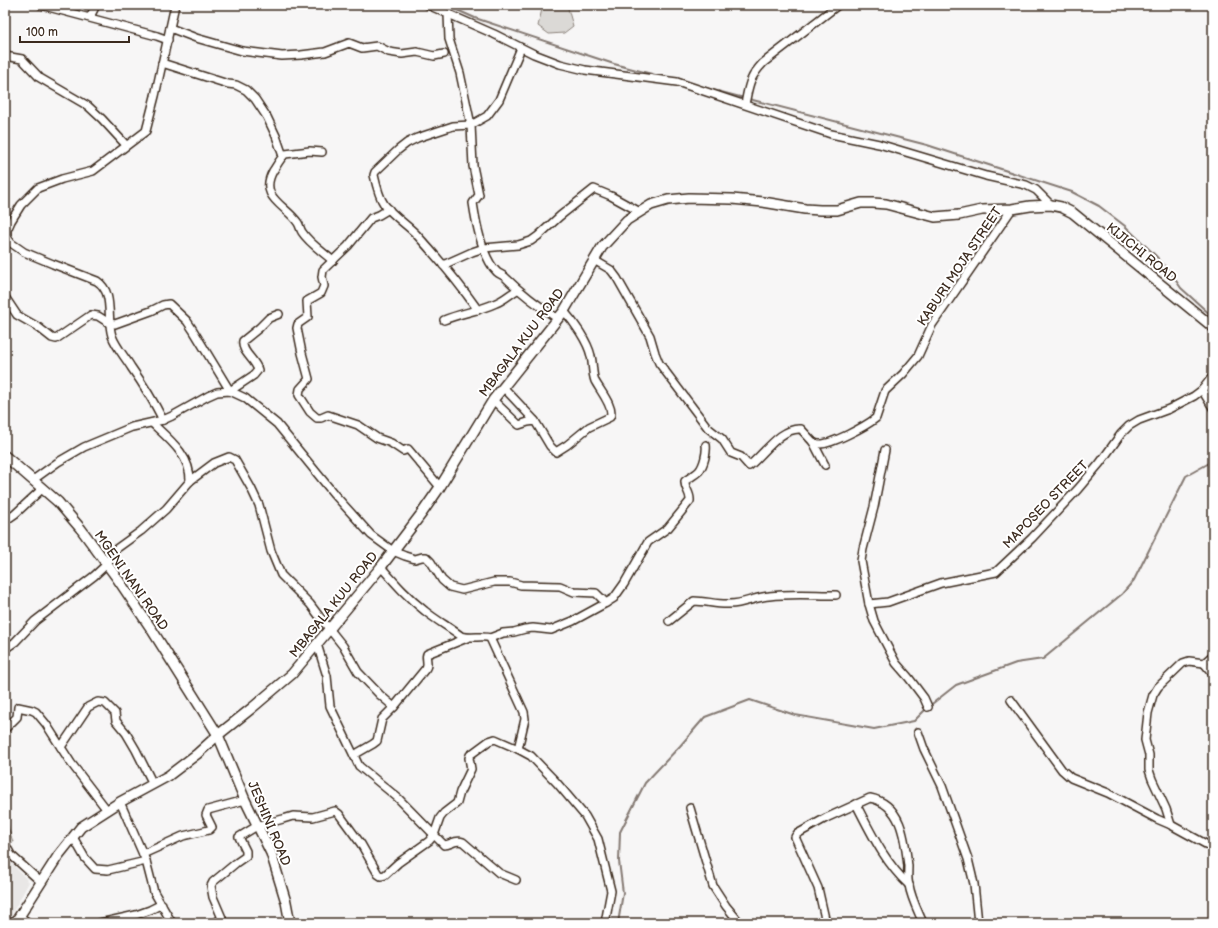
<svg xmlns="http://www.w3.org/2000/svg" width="1218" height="928" viewBox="0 0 1218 928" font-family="'Balsamiq Sans',sans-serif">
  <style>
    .built { fill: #e9e7e6 }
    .green { fill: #dbd9d6; stroke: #8b827a }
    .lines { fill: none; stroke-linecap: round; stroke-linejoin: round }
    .stream { stroke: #847972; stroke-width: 2 }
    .minor-casing { stroke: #3b2a1e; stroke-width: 10 }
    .tertiary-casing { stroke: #3b2a1e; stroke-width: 12 }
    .minor { stroke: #fff; stroke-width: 7 }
    .tertiary { stroke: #fff; stroke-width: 9 }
    .labels { text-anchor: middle; stroke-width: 4; stroke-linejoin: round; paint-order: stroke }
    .street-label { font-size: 13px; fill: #3b2a1e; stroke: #fff }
  </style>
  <rect width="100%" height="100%" fill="#f7f6f6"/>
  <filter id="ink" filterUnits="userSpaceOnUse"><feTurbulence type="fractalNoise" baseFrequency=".025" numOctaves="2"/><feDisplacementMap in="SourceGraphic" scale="8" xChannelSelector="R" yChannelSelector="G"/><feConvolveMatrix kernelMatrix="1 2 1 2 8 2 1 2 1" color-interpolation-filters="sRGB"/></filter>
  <g filter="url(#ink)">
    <path class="built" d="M 5,856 L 29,882 L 7,923 L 5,923 Z"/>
    <g class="green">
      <path d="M 543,5 L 567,5 L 573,26 L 564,33 L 549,34 L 538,26 Z"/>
      <path d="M 5,817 L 13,842 L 5,844 Z"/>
    </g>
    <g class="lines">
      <g class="stream">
        <path d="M 446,5 L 475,18 L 614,64 L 663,77"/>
        <path d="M 702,87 L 744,98"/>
        <path d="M 749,99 L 927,145 L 1072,192 L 1099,206 L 1125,226 L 1155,255 L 1170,272 L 1181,288 L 1213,317"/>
        <path d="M 618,923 L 623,893 L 619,861 L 620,832 L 645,783 L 680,746 L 705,717 L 750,700 L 795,715 L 874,729 L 914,721 L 928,707 L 956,685 L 1016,663 L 1043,659 L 1122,594 L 1134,580 L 1186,476 L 1213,461"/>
      </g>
      <g class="minor-casing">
        <g id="minor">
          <path d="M 41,5 L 157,36 L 168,40"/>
          <path d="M 428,5 L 494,34 L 534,54 L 560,64 L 585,70 L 677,82 L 831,134 L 879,144 L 986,176 L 1026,185 L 1036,190 L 1051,205"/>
          <path d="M 448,14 L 449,39 L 460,73 L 471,125 L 473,166 L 479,195 L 473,203 C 476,223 483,259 497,272 C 499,274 503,275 505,277 C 522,294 538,305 558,319"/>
          <path d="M 90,17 L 96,5"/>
          <path d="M 170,28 L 196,38 L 242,51 L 282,56 L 301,55 L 325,52 L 349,43 L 362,48 L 377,46 L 389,52 L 402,54 L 417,52 L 434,56 L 444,54"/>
          <path d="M 5,56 L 22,59 L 40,78 L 88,106 L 102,119 L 126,145"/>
          <path d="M 162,63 L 228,84 L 236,85 L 246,90 L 255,99 L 267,117 L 276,136 L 283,156"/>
          <path d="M 745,104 C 749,85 749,78 763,63 L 838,5"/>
          <path d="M 322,152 L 310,151 L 285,154 C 280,159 277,165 273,171 C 258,198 286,205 298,223 C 300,226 300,229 302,232 C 309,243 323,252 333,261"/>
          <path d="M 389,209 L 379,215 L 371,218 L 348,246 L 323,270 L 322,277 L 324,286 L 321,293 L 307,301 L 308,317 L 298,324 L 297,328 L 302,353 L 309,379 L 300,389 L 299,395 L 310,412 L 317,418 L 321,418 L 328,415 L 358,425 L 377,438 L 391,443 L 403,451 L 408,449 L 440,487"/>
          <path d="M 594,260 L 611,270 L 617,278 L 650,336 L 655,353 L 659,363 L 708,428 L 722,439 L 731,453 L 741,457 L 749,466 C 764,454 781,427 801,429 L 813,442 L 825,465"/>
          <path d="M 443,265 L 472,252 L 484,248 L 518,245 L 531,241 L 538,236 L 560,216 L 594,189 L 611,196 L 640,212"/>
          <path d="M 5,297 L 17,315 L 38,327 L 52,338 L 56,339 L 91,315 L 98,316 L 109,323 L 115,324 L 151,311 L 163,305 L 169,304 L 187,321 L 193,330 L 230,391 L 254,375 L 258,370 C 255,359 241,352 243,341 L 259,328 L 269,318 L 279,314"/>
          <path d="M 478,310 C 459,283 438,258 416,234 C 406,224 393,216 384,204 C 379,197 376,184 374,175 L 375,172 L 398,150 L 407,143 L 417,138 L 453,126 L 471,125 L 487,116 L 499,100 L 521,48"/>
          <path d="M 444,320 C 461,313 479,311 496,303 C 504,300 510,294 517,290"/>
          <path d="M 504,388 L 535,421"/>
          <path d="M 1202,390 L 1213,408"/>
          <path d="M 493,400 L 519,425 L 528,422 L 535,421 L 550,446 L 556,452 L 567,445 L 589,427 L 610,417 C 615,408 599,389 595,381 C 592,373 593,364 591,356 C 588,342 574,322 564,311"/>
          <path d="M 163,420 C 154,402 143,384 131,367 C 125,357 116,347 112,336 C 106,318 115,293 97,281 L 53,264 L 24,252 L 11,243 L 7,237 L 7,230 L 11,221 L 21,205 L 38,188 L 62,179 L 93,171 L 146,131 L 155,96 L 175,5"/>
          <path d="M 152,423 C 169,439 191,456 190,481"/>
          <path d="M 813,442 C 815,443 816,444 819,444 C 831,445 866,426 876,418 L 885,391 L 903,374 L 918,356 L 932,325 L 1012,209"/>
          <path d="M 885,450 L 874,507 L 863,549 L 861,561 L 869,604 L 874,621 L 896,663 L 909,678 L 924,698 L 928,707"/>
          <path d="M 33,480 L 58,462 L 84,447 L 132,427 L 163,420 L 172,416 L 208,396 L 217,392 L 230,391 L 245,398 L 277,424 L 334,494 L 371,535 L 393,551 L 405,556 L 415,559 L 422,557 L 426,557 L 431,562 L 442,580 L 450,587 L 462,590 L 494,582 L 510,582 L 521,585 L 560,586 L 574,592 L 596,593 L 606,603"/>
          <path d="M 5,521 L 15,514 L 42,489"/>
          <path d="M 381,567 C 395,583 408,598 425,611 C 436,620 449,627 461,636 C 470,639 484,635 490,638 L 524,712 L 525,719 L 518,749"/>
          <path d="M 869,604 L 888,602 L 941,583 L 996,572 L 1032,538 L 1078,489 L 1100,463 L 1121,434 L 1129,426 L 1139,420 L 1169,409 L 1194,396 L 1202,390 L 1213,376"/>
          <path d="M 669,621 L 694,601 C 706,601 718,605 730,604 C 743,604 756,597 769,596 C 791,593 814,595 836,595"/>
          <path d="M 490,638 L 503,633 L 514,632 L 525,629 L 533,628 L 551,630 L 573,621 L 606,603 L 614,598 L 624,584 L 648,542 L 668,528 L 690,501 C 691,493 684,488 685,481 C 689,478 695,475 699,471 C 704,465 707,452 706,445"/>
          <path d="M 317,644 L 327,676 L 330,706 L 359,766 L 398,798 L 444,845 C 451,845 455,839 463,842 L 499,873 L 516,880"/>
          <path d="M 5,649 L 15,642 L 35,621 L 94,576 L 107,564 L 116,549 L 141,531 L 166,509 L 190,481 L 214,463 L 229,457 L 235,460 L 251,488 L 259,505 L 271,551 L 281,575 L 310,604 L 319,616 L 343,646 L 358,672 L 380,695 L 394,707"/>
          <path d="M 1204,663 L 1213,674"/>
          <path d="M 1204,663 L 1213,655"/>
          <path d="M 1011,700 L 1062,770 L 1071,778 L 1108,793 L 1157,819 L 1171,825 L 1213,848"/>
          <path d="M 5,729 L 17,717 L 18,707 L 32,710 L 36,712 L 46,724 L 71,763 L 107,810"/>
          <path d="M 918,732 L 924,749 L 942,786 L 968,859 L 974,884 L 978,923"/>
          <path d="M 61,747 L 88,707 L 98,702 L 105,703 L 115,713 L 116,721 L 126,733 L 136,750 L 153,784"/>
          <path d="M 354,755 L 373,744 L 377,741 L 382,719 L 394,707 L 426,668 C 429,663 425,658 427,654 L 467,638"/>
          <path d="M 120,802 L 146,861 L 154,892 L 172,923"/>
          <path d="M 856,804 C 871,833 885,863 909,885"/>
          <path d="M 690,808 L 713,886 L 726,906 L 740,923"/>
          <path d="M 1171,825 L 1166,809 L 1152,779 L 1149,770 L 1149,755 L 1145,740 L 1148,713 L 1153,695 L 1158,687 L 1183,663 L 1189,661 L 1204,663"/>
          <path d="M 73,837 L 85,858 L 95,869 L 108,870 L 146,861"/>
          <path d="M 5,844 L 11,855 L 41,882"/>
          <path d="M 143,854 L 183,836 L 209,830 L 212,827 L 206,815 L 208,810 L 245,800"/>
          <path d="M 20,917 L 29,923"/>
          <path d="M 100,923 L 136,915 L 150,910 L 162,904"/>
          <path d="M 215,923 L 221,919 L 222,918 L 213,897 L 211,886 L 213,882 L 236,863 L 246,856 L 246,851 L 239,837 L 257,826 L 283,819 L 293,816 L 313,817 L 335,811 L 339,814 L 361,844 L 378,874 L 381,876 L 385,875 L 398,863 L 429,841 L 434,835 L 440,818 L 444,813 L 457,803 L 460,792 L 471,769 L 469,758 L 470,755 L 489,741 L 495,739 L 518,749 L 531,756 L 557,783 L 585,816 L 598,839 L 611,891 L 605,923"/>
          <path d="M 826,923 L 818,888 L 795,837 L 797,834 L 826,818 L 870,798 C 902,804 905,840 908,866 C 908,872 907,879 909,885 C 911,898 918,911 923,923"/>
        </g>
      </g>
      <g class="tertiary-casing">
        <g id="tertiary">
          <path d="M 5,456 L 58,502 L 81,529 L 117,578 L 152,630 L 218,735 L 245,800 L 271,853 L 286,902 L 290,923"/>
          <path d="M 15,923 L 58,856 L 81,827 L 120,802 L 168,776 L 197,754 L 218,735 L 252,708 L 292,674 L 381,567 L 422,513 L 440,487 L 493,400 L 564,311 L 602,247 L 627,220 L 651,205 L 668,200 L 689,198 L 732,199 L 763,202 L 805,209 L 820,210 L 837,210 L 861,203 L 873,203 L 886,204 L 935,217 L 959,215 L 982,210 L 1012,209 L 1030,206 L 1051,205 L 1061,207 L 1073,213 L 1213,327"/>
        </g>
      </g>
      <use href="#minor" class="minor"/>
      <use href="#tertiary" class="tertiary"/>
    </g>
  </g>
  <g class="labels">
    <g class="street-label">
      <text transform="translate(1142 252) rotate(39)" y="5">KIJICHI ROAD</text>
      <text transform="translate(959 266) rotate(-56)" y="5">KABURI MOJA STREET</text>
      <text transform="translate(521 342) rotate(-53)" y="5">MBAGALA KUU ROAD</text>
      <text transform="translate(1045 504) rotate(-46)" y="5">MAPOSEO STREET</text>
      <text transform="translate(132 580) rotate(55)" y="5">MGENI NANI ROAD</text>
      <text transform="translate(333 604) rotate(-51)" y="5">MBAGALA KUU ROAD</text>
      <text transform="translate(270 823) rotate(67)" y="5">JESHINI ROAD</text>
    </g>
  </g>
  <rect width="1218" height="928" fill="none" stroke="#fff" stroke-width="20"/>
  <rect x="10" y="10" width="1198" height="908" fill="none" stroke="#3b2a1e" stroke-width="1.5" filter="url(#ink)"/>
  <path d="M20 36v6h109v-6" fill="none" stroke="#3b2a1e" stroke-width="2"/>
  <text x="26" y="36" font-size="12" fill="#3b2a1e" stroke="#ffffff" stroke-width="3" paint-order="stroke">100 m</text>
</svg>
